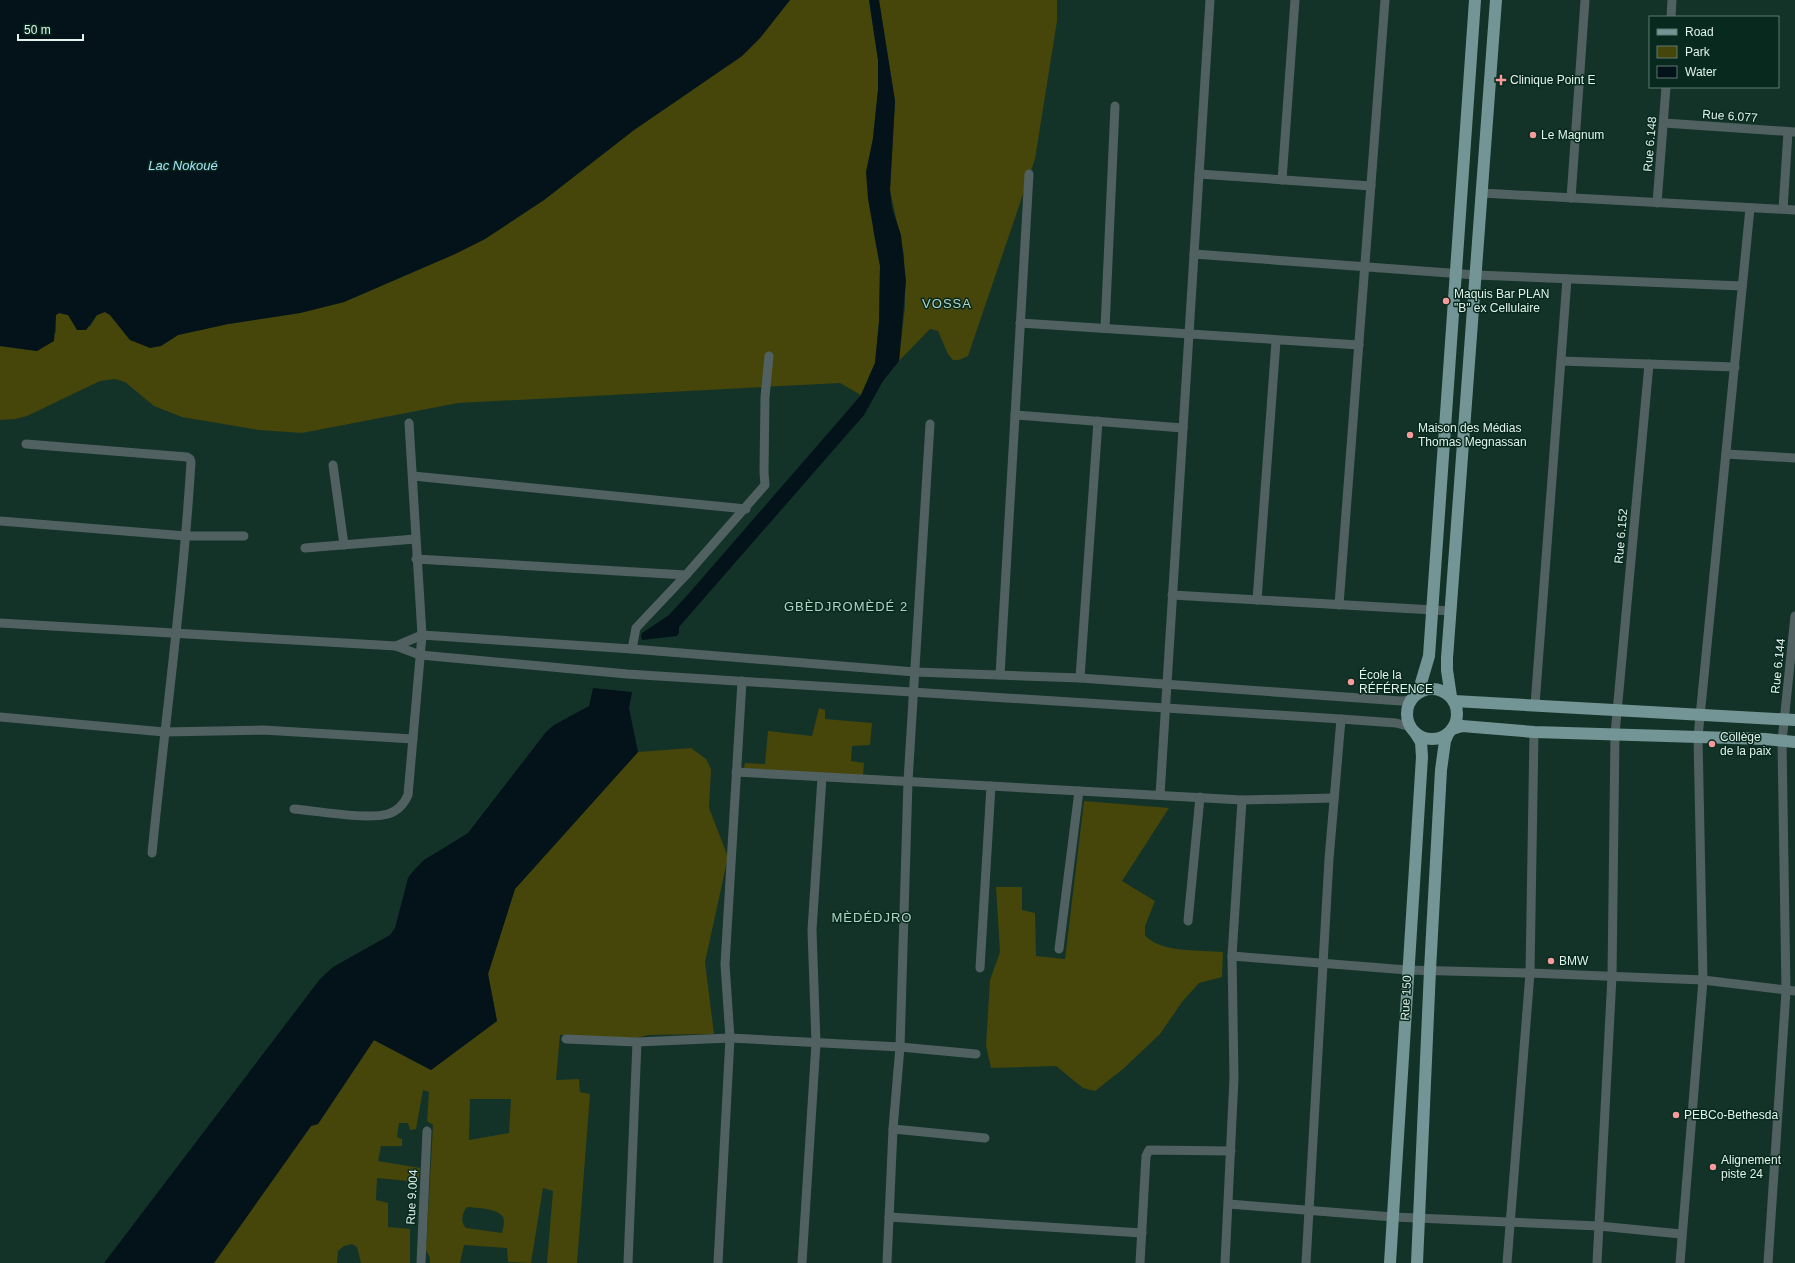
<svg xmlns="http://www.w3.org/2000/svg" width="1795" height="1263" viewBox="0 0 1795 1263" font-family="Helvetica,sans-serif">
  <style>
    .green { fill: #46450a; fill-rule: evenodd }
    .water { fill: #041319 }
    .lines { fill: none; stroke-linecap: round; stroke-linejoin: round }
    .minor { stroke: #516161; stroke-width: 9 }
    .major { stroke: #749595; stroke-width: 12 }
    .poi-dot { fill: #f59b9a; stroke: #08291e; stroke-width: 1.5 }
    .labels { text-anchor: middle; stroke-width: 3; stroke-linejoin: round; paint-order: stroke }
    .poi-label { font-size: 12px; fill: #e2f3eb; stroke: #08291e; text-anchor: start }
    .street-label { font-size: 12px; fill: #e2f3eb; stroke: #08291e }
    .water-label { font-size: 13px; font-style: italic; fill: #ade2f8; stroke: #08291e }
    .neighbourhood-label { font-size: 13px; letter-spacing: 1px; fill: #b0d3c4; stroke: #08291e }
  </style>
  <rect width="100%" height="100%" fill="#133328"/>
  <g class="green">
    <path d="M 790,0 L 869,0 L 878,60 L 878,90 L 873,138 L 873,230 L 880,266 L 879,322 L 875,363 L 861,395 L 840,383 L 458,403 L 302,433 L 259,430 L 182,417 L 154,406 L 125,382 L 115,379 L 100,381 L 27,416 L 15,419 L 0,420 L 0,346 L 37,351 L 56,332 L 56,315 L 59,313 L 68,315 L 90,327 L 97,315 L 105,312 L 110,315 L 130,340 L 161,346 L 178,335 L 228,324 L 300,313 L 344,302 L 455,254 L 485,239 L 544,200 L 634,130 L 742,56 L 760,38 Z"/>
    <path d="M 879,0 L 1057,0 L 1057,21 L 1035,159 L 968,356 L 959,360 L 953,360 L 948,354 L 938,331 L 930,329 L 899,361 L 905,306 L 904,255 L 890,190 L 895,101 Z"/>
    <path d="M 819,708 L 825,710 L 825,719 L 872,723 L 870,745 L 852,746 L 851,761 L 864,763 L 863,776 L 744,768 L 745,763 L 765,764 L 768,731 L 812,736 Z"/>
    <path d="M 691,748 L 706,759 L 711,769 L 709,808 L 728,857 L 705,962 L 714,1034 L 648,1035 L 636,1038 L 560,1035 L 556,1080 L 579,1079 L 580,1092 L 590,1094 L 577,1263 L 547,1263 L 553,1191 L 543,1188 L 531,1263 L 508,1262 L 507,1248 L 464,1245 L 460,1263 L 430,1263 L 430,1258 L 426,1250 L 433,1125 L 427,1121 L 429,1092 L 423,1090 L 416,1129 L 410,1130 L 408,1123 L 399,1123 L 397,1137 L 402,1139 L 402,1146 L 381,1146 L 378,1161 L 420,1168 L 418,1182 L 377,1178 L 376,1200 L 388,1203 L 388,1227 L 410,1229 L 410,1263 L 361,1263 L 357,1247 L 352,1244 L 344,1246 L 338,1251 L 337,1263 L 214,1263 L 311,1126 L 318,1124 L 374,1040 L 431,1070 L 497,1021 L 488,974 L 515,889 L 638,752 ZM 470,1099 L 511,1099 L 509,1133 L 469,1140 ZM 467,1207 C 476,1208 497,1208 503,1217 C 505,1221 503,1229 502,1233 L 466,1228 C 460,1223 462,1212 467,1207 Z"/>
    <path d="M 1084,801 L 1169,808 L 1122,881 L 1155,901 L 1145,926 L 1145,935 C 1159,953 1201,950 1223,952 L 1222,977 L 1199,983 L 1182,1002 L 1160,1034 L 1123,1069 L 1095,1091 L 1083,1088 L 1056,1066 L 991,1068 L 986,1046 L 990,980 L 1000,952 L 996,887 L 1022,887 L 1022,910 L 1035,913 L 1036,956 L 1065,959 Z"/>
  </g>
  <g class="water">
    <path d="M 0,0 L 790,0 L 760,38 L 742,56 L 634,130 L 544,200 L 485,239 L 455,254 L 344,302 L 300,313 L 228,324 L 178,335 L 161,346 L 150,348 L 130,340 L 110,315 L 105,312 L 97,315 L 86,330 L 77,330 L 68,315 L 59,313 L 56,315 L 54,341 L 37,351 L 0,346 Z"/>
    <path d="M 869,0 L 879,0 L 895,101 L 890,190 L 892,208 L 901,235 L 906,281 L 899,361 L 883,381 L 864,415 L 679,627 L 679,633 L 677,636 L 642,640 L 641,636 L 642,633 L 669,615 L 691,591 L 849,409 L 861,395 L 875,363 L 879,322 L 880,266 L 868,199 L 866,172 L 873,138 L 878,90 L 878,60 Z"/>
    <path d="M 593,688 L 632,692 L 629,708 L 638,752 L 515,889 L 488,974 L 497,1021 L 431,1070 L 374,1040 L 318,1124 L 311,1126 L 214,1263 L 104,1263 L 320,979 L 333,967 L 390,935 L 395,928 L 408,878 L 414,870 L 424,860 L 468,833 L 546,732 L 554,725 L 589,706 Z"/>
  </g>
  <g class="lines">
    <g class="minor">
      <path d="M 1671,17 L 1672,0"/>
      <path d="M 1664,123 L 1795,132"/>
      <path d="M 1199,174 L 1371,186"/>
      <path d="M 1282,180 L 1295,0"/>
      <path d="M 1482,193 L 1795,210"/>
      <path d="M 1571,198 L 1585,0"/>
      <path d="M 1657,203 L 1666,87"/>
      <path d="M 1783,209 L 1788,132"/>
      <path d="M 1194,254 L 1476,275 L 1742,286"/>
      <path d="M 1020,323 L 1359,345"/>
      <path d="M 1105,328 L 1115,106"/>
      <path d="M 1561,361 L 1735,367"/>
      <path d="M 1015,415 L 1183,428"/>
      <path d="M 26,444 L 187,457 L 190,459 L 191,462 C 183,593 165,722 152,853"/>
      <path d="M 1726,454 L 1795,458"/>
      <path d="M 333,465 L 344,545"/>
      <path d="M 413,476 L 746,509"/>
      <path d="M 0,521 L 186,536 L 244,536"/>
      <path d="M 305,548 L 415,539"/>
      <path d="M 416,559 L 686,575"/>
      <path d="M 1172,595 L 1451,611"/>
      <path d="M 1257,600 L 1276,341"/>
      <path d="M 1339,605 L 1385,0"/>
      <path d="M 0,623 L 396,646 L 420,655 L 627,674 L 1341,719 L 1396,723 L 1411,727"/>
      <path d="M 396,646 L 422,635 L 632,649 L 915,672 L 1080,678 L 1401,701 L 1411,700"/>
      <path d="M 632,649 L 636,628 L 686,575 L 765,485 L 764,472 L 765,397 L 769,356"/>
      <path d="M 1000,675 L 1029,174"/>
      <path d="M 1080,678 L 1098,421"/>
      <path d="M 1535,705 L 1567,279"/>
      <path d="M 0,717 L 164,732 L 263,730 L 413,739"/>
      <path d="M 736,772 L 1242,800 L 1334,798"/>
      <path d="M 1160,795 L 1210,0"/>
      <path d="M 294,809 C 319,811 365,820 388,814 C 398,811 404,804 408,795 L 422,635 L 409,423"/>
      <path d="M 1188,921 L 1200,797"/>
      <path d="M 1059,949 L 1079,791"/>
      <path d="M 1232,956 L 1407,970 L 1530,973 L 1703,980 L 1795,991"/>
      <path d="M 980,968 L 991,786"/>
      <path d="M 566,1039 L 637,1042 L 730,1038 L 900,1047 L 976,1054"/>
      <path d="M 893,1129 L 985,1138"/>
      <path d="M 1229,1204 L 1393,1217 L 1599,1226 L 1681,1234"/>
      <path d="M 889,1217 L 1142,1233"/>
      <path d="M 421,1263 L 427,1131"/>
      <path d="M 628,1263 L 637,1042"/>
      <path d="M 718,1263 L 730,1038 L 725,964 L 742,681"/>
      <path d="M 802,1263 L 816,1043 L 812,930 L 822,777"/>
      <path d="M 887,1263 L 893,1129 L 900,1047 L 908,781 L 930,424"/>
      <path d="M 1140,1263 L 1146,1156 L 1149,1150 L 1231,1151"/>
      <path d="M 1225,1263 L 1234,1078 L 1232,956 L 1242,800"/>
      <path d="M 1306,1263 L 1329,859 L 1341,719"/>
      <path d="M 1507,1263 L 1530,973 L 1534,732"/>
      <path d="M 1597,1263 L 1612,976 L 1615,734 L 1649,364"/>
      <path d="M 1680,1263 L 1703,980 L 1698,737 L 1750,208"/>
      <path d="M 1768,1263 L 1786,991 L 1782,741 L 1795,616"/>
    </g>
    <g class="major">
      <circle cx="1432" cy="714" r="25"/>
      <path d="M 1418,693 L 1429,656 L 1475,0"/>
      <path d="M 1451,697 L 1447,670 L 1447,658 L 1496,0"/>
      <path d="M 1454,701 L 1795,720"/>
      <path d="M 1452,729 L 1462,726 L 1534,732 L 1765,739 L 1795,742"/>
      <path d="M 1390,1263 L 1422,757 L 1421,742 L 1416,734"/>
      <path d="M 1417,1263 L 1430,970 L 1441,770 L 1445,741 L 1448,734"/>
    </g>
  </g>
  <g class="poi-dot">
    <path d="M1499 74h4v4h4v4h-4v4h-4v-4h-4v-4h4z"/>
    <circle cx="1533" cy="135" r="4"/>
    <circle cx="1446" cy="301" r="4"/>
    <circle cx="1410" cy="435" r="4"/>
    <circle cx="1351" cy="682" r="4"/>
    <circle cx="1712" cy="744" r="4"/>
    <circle cx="1551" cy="961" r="4"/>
    <circle cx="1676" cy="1115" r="4"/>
    <circle cx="1713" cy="1167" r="4"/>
  </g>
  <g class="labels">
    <g class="poi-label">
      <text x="1510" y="84">Clinique Point E</text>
      <text x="1541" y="139">Le Magnum</text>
      <text x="1454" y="298">Maquis Bar PLAN<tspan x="1454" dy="14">"B" ex Cellulaire</tspan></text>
      <text x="1418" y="432">Maison des Médias<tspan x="1418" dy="14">Thomas Megnassan</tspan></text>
      <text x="1359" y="679">École la<tspan x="1359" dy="14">RÉFÉRENCE</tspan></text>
      <text x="1720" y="741">Collège<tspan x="1720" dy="14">de la paix</tspan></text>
      <text x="1559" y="965">BMW</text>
      <text x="1684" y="1119">PEBCo-Bethesda</text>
      <text x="1721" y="1164">Alignement<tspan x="1721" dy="14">piste 24</tspan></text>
    </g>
    <g class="street-label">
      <text transform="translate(1730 116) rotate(4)" y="4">Rue 6.077</text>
      <text transform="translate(1650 144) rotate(-85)" y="4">Rue 6.148</text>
      <text transform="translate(1621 536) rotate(-85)" y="4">Rue 6.152</text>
      <text transform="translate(1778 666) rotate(-84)" y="4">Rue 6.144</text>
      <text transform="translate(1406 998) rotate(-87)" y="4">Rue 150</text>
      <text transform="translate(412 1197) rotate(-87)" y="4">Rue 9.004</text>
    </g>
    <g class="water-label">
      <text x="183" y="170">Lac Nokoué</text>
    </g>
    <g class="neighbourhood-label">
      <text x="947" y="308">VOSSA</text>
      <text x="846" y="611">GBÈDJROMÈDÉ 2</text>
      <text x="872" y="922">MÈDÉDJRO</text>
    </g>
  </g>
  <rect x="1649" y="16" width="130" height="72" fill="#08291e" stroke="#5f7a70"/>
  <rect x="1657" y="29" width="20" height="6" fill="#749595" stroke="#5f7a70"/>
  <text x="1685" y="36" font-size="12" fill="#e2f3eb">Road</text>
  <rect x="1657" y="46" width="20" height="12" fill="#46450a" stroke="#5f7a70"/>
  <text x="1685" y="56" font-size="12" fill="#e2f3eb">Park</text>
  <rect x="1657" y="66" width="20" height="12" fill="#041319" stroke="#5f7a70"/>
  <text x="1685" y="76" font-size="12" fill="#e2f3eb">Water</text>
  <path d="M18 34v6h65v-6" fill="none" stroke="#e2f3eb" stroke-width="2"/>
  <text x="24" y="34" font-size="12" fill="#e2f3eb" stroke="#08291e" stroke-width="3" paint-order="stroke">50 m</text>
</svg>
